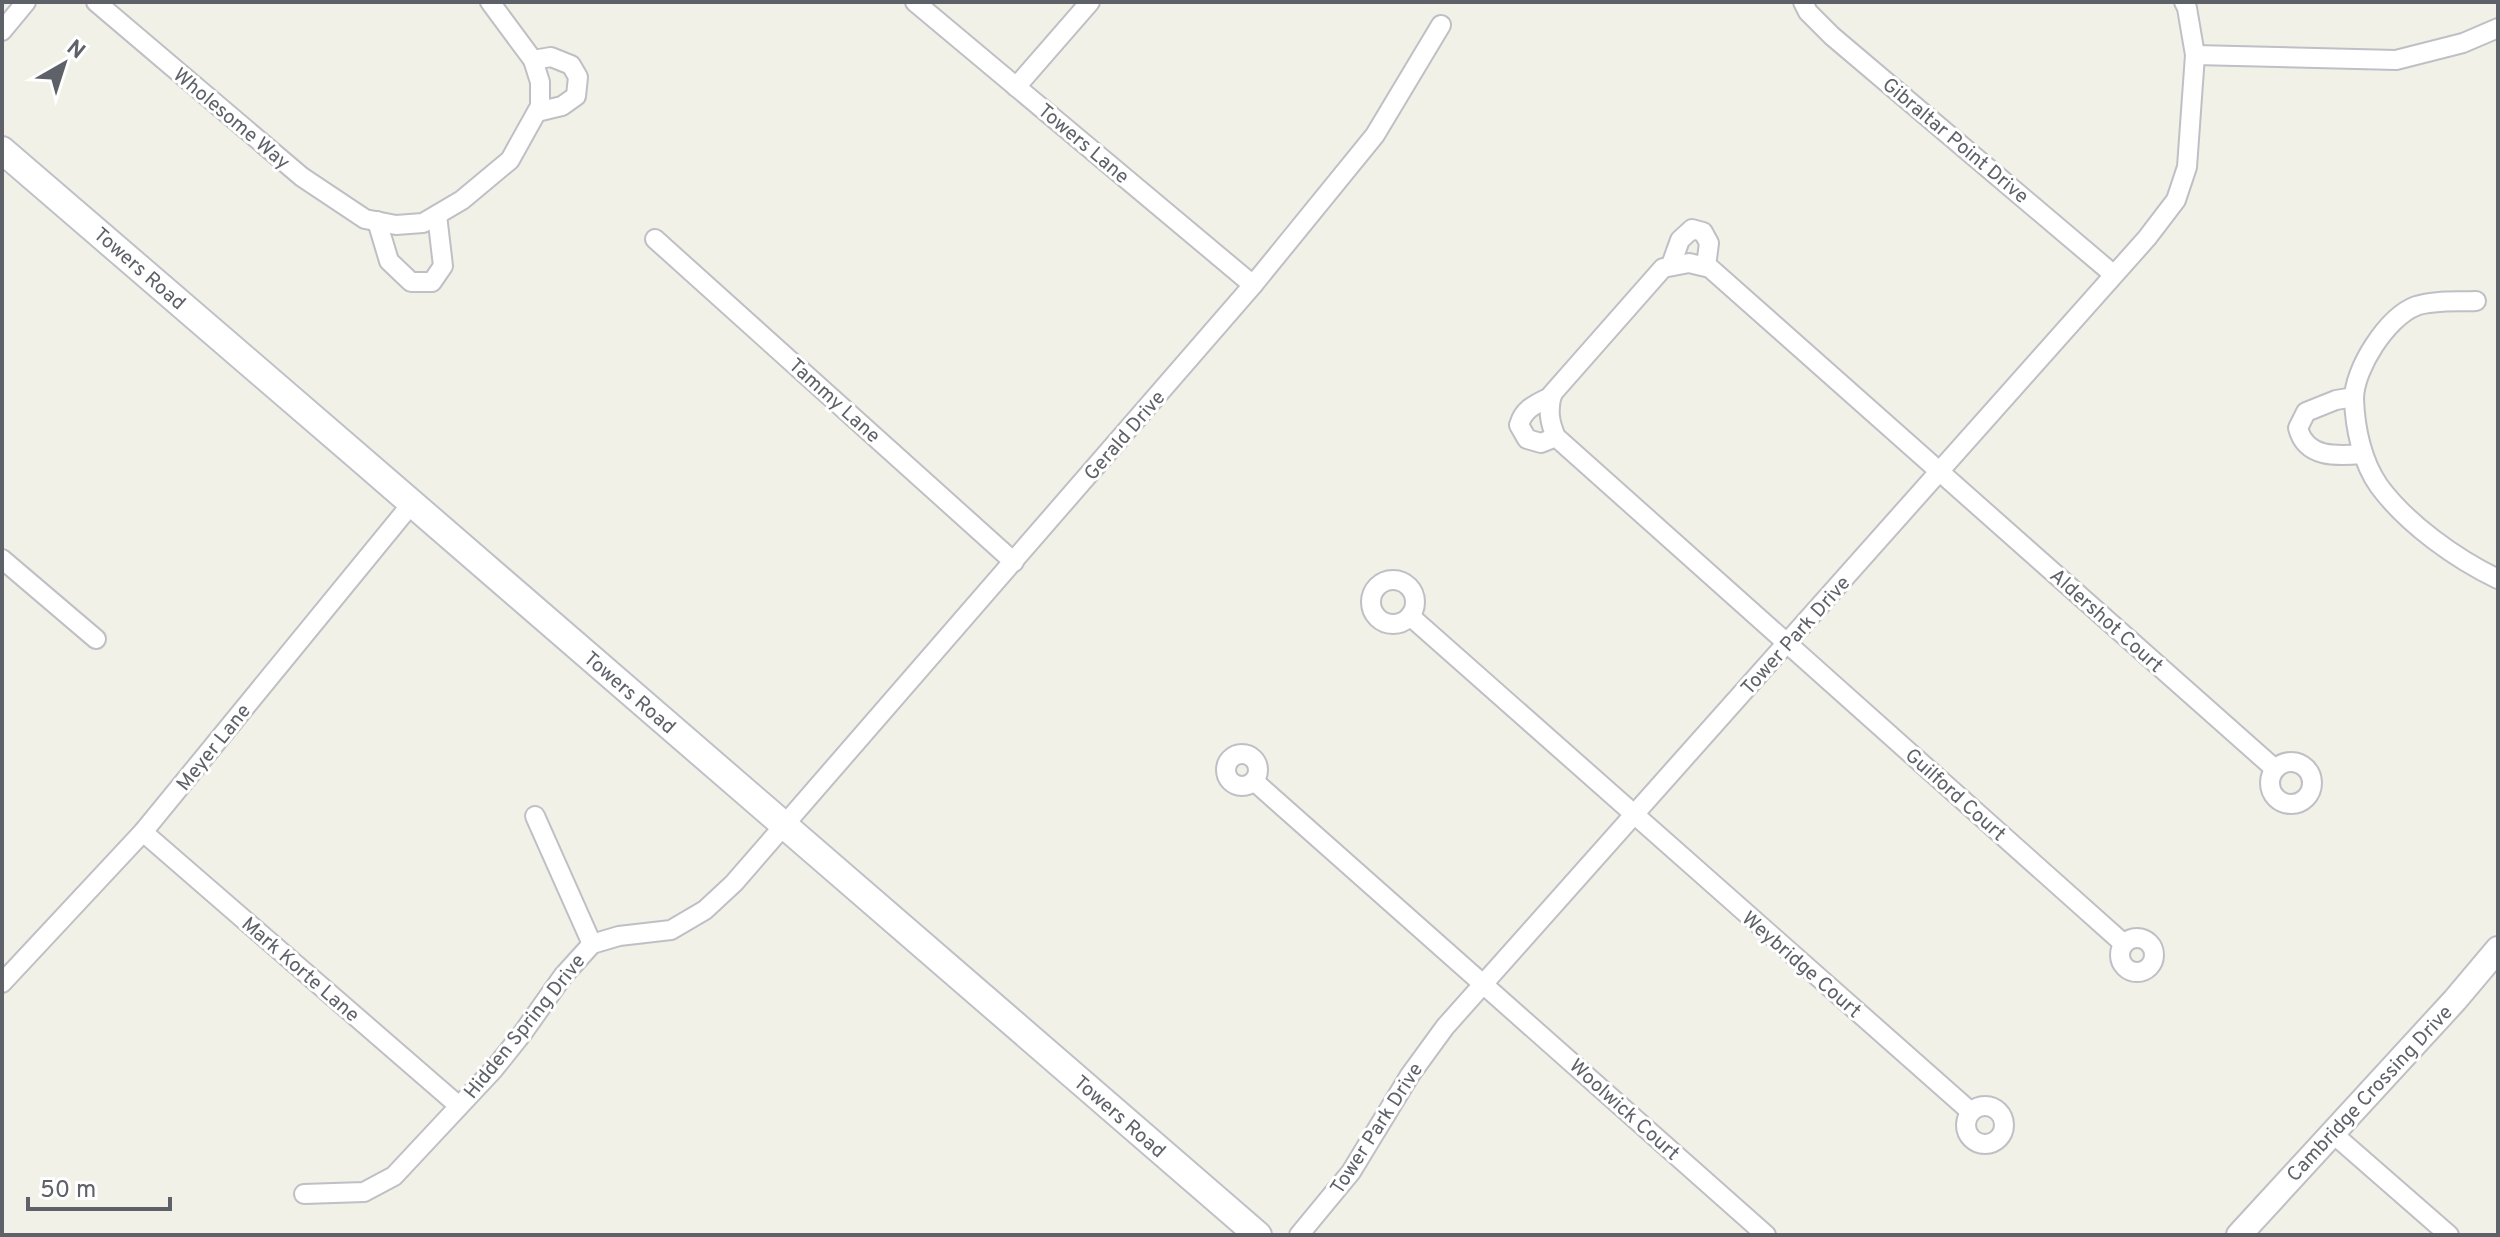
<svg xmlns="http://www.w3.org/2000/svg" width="2500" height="1237" viewBox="0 0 2500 1237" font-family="Overpass,sans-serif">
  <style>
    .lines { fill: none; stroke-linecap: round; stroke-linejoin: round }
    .minor-casing { stroke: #bfbfc6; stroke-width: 22 }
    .tertiary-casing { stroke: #bfbfc6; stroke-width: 28 }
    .secondary-casing { stroke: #bfc1c8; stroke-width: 30 }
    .minor { stroke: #fff; stroke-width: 18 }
    .tertiary { stroke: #fff; stroke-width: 24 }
    .secondary { stroke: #fff; stroke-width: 26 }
    .labels { text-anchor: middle; stroke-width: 6; stroke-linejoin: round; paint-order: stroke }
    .street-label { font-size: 20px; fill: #5e6168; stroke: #fff }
  </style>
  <rect width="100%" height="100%" fill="#f1f1e7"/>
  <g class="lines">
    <g class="minor-casing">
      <g id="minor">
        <path d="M 96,2 L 302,177 L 365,219 L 396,225 L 423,223 L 462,200 L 510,160 L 540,106 L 540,82 L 533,60 L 490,2"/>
        <path d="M 915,2 L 1253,285"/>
        <path d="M 1803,2 L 1808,12 L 1832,36 L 2113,274"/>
        <path d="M 2,31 L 26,2"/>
        <path d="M 2195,55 L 2396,60 L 2463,43 L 2498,28"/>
        <path d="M 533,60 L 551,57 L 571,65 L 578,77 L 576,96 L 562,106 L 537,112"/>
        <path d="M 1016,87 L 1090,2"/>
        <path d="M 377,221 L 389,261 L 411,282 L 432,282 L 443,266 L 437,215"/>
        <path d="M 655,239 L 1014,562"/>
        <path d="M 1671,265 L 1680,240 L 1692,229 L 1703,232 L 1709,243 L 1706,266"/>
        <path d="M 2476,301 C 2458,302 2433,300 2416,306 C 2387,317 2354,369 2354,399 C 2355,428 2362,462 2379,486 C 2407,524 2456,559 2498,579"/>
        <path d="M 1552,396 C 1536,404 1524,408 1519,425 L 1527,439 L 1541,443 L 1556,437"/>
        <path d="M 2354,397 L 2336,400 L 2306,412 L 2298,428 C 2306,459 2338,456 2363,454"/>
        <path d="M 2,559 L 96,639"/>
        <circle cx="1393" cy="602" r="22"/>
        <path d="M 1410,616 L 1971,1112"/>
        <circle cx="1242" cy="770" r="16"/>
        <circle cx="2291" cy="783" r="21"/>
        <path d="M 1254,781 L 1766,1235"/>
        <path d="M 535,816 L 592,944"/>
        <path d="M 143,832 L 459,1106"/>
        <circle cx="2137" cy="955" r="17"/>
        <path d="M 2124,944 L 1556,437 C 1549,421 1548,410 1552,394 L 1663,268 L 1689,263 L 1710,268 L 2275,769"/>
        <path d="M 2,983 L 143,832 L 413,502"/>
        <circle cx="1985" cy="1125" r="19"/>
        <path d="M 2331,1132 L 2449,1235"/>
        <path d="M 304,1194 L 364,1192 L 394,1176 L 494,1069 L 522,1034 L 563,976 L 592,944 L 619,936 L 671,930 L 705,910 L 734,883 L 1253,285 L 1375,135 L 1441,25"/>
        <path d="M 1299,1235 L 1351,1172 L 1410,1075 L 1445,1027 L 2147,238 L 2176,200 L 2187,167 L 2195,55 L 2187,8 L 2184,2"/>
      </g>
    </g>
    <g class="tertiary-casing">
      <path id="tertiary" d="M 2239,1235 L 2455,1000 L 2498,949"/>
    </g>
    <g class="secondary-casing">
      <path id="secondary" d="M 2,150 C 422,510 838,874 1258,1235"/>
    </g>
    <use href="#minor" class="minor"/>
    <use href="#tertiary" class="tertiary"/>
    <use href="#secondary" class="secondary"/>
  </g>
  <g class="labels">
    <g class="street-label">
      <text transform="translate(232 118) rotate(40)" y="7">Wholesome Way</text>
      <text transform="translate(1956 140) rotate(40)" y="7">Gibraltar Point Drive</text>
      <text transform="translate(1084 143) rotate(40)" y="7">Towers Lane</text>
      <text transform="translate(140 268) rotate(41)" y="7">Towers Road</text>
      <text transform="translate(835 400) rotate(42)" y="7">Tammy Lane</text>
      <text transform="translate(1124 435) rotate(-49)" y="7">Gerald Drive</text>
      <text transform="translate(2107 620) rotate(42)" y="7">Aldershot Court</text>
      <text transform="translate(1795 635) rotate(-48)" y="7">Tower Park Drive</text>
      <text transform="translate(630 692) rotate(41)" y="7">Towers Road</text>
      <text transform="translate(213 747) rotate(-51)" y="7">Meyer Lane</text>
      <text transform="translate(1956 794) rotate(42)" y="7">Guilford Court</text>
      <text transform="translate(1802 964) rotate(41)" y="7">Weybridge Court</text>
      <text transform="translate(301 969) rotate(41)" y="7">Mark Korte Lane</text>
      <text transform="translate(524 1026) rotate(-51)" y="7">Hidden Spring Drive</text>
      <text transform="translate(2369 1093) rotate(-47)" y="7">Cambridge Crossing Drive</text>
      <text transform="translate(1625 1109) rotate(42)" y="7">Woolwick Court</text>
      <text transform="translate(1120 1116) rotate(41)" y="7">Towers Road</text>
      <text transform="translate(1376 1128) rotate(-57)" y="7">Tower Park Drive</text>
    </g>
  </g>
  <rect width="2500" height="1237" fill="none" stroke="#5e6168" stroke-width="8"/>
  <g transform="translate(64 64) rotate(39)" stroke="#ffffff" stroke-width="6" paint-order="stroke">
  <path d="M0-6L14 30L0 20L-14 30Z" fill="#5e6168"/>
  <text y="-12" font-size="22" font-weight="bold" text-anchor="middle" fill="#5e6168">N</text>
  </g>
  <path d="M28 1197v12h142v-12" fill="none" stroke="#5e6168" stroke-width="4"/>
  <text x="40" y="1197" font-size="24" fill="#5e6168" stroke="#ffffff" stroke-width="6" paint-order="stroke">50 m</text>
</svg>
